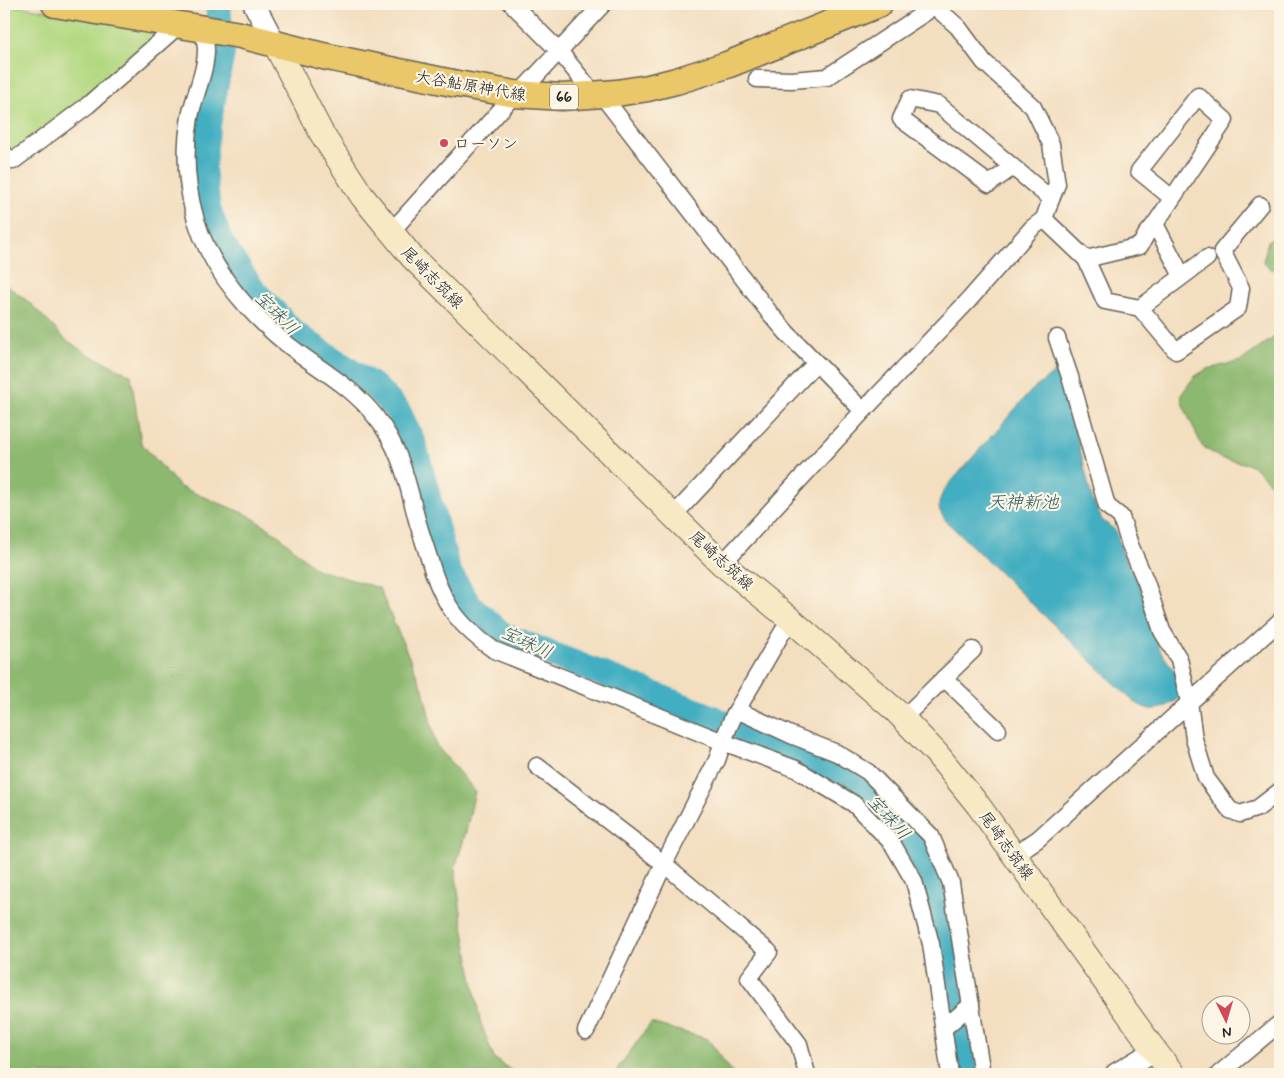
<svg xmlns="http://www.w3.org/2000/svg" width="1284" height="1078" viewBox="0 0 1284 1078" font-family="Mynerve,'Klee One',sans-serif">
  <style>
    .green { fill: #b2d881; stroke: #677a4e }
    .forest { fill: #8db86f; stroke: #546a46 }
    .water { fill: #42aec1; stroke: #2f656e }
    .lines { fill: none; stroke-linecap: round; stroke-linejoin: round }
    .river { stroke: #42aec1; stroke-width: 26 }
    .minor-casing { stroke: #676055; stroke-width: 19 }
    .tertiary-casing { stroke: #676055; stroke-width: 24 }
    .secondary-casing { stroke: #676055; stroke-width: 26 }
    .primary-casing { stroke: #676055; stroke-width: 29 }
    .minor { stroke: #fff; stroke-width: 16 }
    .tertiary { stroke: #fff; stroke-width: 21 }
    .secondary { stroke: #f7e9c3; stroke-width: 24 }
    .primary { stroke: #eac769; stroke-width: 26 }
    .poi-dot { fill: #d1495b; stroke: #fcf5e5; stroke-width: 2 }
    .labels { text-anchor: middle; stroke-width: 4.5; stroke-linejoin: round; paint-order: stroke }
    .shield { fill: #fcf5e5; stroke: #5f5d58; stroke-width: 1 }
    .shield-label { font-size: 15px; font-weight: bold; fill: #1c1c1c }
    .street-label { font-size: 16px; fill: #1c1c1c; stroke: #fcf5e5 }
    .poi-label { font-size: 16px; fill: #1c1c1c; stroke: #fcf5e5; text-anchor: start }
    .water-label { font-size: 18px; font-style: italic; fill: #2d5e66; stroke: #fcf5e5 }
  </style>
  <rect width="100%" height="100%" fill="#fcf5e5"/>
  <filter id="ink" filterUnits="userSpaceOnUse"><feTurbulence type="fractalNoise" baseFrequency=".02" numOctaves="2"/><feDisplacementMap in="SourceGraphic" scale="10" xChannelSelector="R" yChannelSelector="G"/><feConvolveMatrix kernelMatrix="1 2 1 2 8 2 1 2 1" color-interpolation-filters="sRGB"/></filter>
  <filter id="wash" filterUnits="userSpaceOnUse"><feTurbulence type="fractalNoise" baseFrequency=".0096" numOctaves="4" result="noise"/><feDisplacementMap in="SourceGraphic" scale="20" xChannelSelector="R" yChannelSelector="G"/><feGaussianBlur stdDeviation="1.12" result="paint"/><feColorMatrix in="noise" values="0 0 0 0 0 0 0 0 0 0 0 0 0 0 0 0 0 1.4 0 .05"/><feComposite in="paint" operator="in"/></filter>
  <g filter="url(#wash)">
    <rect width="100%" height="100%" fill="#f3dec0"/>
    <path class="green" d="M 4,6 L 24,7 L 155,29 L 160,37 L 16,153 L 4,148 Z"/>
    <g class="forest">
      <path d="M 1280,235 L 1280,269 L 1271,269 L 1263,262 L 1268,241 Z"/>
      <path d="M 4,283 L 30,303 L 65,339 L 84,352 L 131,375 L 141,443 L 180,487 L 248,515 L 276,533 L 316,569 L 379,588 L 423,689 L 436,745 L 475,791 L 466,832 L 455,868 L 462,920 L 480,1021 L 494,1058 L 516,1074 L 4,1074 Z"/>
      <path d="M 1280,333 L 1280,493 L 1252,465 L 1220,458 L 1202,446 L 1183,405 L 1181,395 L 1194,377 L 1207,369 L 1241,361 Z"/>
      <path d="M 651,1023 L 708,1039 L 733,1074 L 616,1074 L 618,1068 Z"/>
    </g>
    <path class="water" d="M 1055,372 L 1063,379 L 1092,499 L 1102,520 L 1116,531 L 1122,552 L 1140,586 L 1156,640 L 1161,652 L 1175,672 L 1182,697 C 1162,709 1155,715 1134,702 L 947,522 C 937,509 937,505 944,490 L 1031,391 Z"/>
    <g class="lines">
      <path class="river" d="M 218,4 L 222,53 L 206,135 L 203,168 L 208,209 L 221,243 L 253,290 L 295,334 L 376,388 L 398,411 L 414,445 L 448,571 L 469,605 L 503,635 L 701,713 L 828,769 L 850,780 L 864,789 L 908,836 L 918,851 L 930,881 L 953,984 L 966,1074"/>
    </g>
  </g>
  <g filter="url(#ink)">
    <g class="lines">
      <g class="minor-casing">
        <g id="minor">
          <path d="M 512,4 L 559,51 L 594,94"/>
          <path d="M 932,4 L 958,27 L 984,62 L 1033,107 L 1051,144 L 1057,184 L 1051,199"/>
          <path d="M 204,37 C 212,60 194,94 190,117 C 182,161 188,211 208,250 C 228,291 264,328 300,354 C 326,373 355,390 375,416 C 401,448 407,482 417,520 C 422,537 428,554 433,571 C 445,607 462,628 494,650 L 723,742 L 796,769 L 854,804 L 892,843 L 914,881 L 931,944 L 950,1074"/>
          <path d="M 757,79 L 792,80 L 827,77 L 926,12 L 926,4"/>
          <path d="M 601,94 L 769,312 L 787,333 L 863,411"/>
          <path d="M 518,95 L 603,4"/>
          <path d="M 4,154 L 13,161 L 88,105 L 179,25"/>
          <path d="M 1013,167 L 989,184 L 901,119 L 910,99 L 939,105 L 1051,199 L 1044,219"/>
          <path d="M 1155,224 L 1182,276"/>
          <path d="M 390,233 L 515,94"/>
          <path d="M 1086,259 L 1105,301 L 1140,308 L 1176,351 L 1238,308 L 1241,288 L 1222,251 L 1260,205"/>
          <path d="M 1140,308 L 1207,258"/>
          <path d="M 1057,338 L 1070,377 L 1107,506 L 1121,517 L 1130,545 L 1146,582 L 1162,631 L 1179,659 L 1189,702 L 1194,739 L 1206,778 L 1230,810 L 1240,814 L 1258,808 L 1280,791"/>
          <path d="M 673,516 L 816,363"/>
          <path d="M 722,564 L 863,411 L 968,301 L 1032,228 L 1044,219 L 1086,259 L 1140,246 L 1146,235 L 1155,224 L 1225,120 L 1198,96 L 1139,171 L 1172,198"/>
          <path d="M 944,678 L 998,730"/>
          <path d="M 737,710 L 791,735 L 837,753 L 868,772 L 931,836 L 951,883 L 982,1074"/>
          <path d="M 903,718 L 973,650"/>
          <path d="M 537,766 L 664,864 L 769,952 L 749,978 L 799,1044 L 807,1074"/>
          <path d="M 1014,855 L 1038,839 L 1280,621"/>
          <path d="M 944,1028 L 971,1005"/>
          <path d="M 586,1031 L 664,864 L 717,760 L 725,736 L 734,715 L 790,619"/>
          <path d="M 1219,1074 L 1280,1023"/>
        </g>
      </g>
      <g class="tertiary-casing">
        <g id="tertiary">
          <path d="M 254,4 L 275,44"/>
          <path d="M 1116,1074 L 1155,1051"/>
        </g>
      </g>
      <g class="secondary-casing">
        <path id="secondary" d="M 275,44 L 322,134 L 362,196 L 412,257 L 722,564 L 790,619 L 896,711 L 937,754 L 978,805 L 1155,1051 L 1173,1074"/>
      </g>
      <g class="primary-casing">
        <path id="primary" d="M 55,4 L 240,35 L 323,56 L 457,84 L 515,94 L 562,97 L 617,93 L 648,88 L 676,81 L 727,65 L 879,4"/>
      </g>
      <use href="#minor" class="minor"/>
      <use href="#tertiary" class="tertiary"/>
      <use href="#secondary" class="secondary"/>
      <use href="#primary" class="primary"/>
    </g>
  </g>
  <circle class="poi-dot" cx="444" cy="143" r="5"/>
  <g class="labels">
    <rect class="shield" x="550" y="84.5" width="28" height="25" rx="4"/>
    <g class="shield-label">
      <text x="564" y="102">66</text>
    </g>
    <g class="street-label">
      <text transform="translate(471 85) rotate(10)" y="6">大谷鮎原神代線</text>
      <text transform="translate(433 277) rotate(45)" y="6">尾崎志筑線</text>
      <text transform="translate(722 560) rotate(42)" y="6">尾崎志筑線</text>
      <text transform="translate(1007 845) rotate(54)" y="6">尾崎志筑線</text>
    </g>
    <g class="poi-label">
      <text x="454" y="149">ローソン</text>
    </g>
    <g class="water-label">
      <text transform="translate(277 313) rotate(45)" y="6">宝珠川</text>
      <text x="1023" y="508">天神新池</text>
      <text transform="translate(527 642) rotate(25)" y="6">宝珠川</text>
      <text transform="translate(889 817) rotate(48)" y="6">宝珠川</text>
    </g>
  </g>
  <rect width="1284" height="1078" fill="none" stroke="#fcf5e5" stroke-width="20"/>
  <g transform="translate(1226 1020) rotate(175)"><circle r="24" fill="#fcf5e5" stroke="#a29e95"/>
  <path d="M0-4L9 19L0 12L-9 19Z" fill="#d1495b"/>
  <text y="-8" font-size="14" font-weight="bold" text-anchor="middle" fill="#1c1c1c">N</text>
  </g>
</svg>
